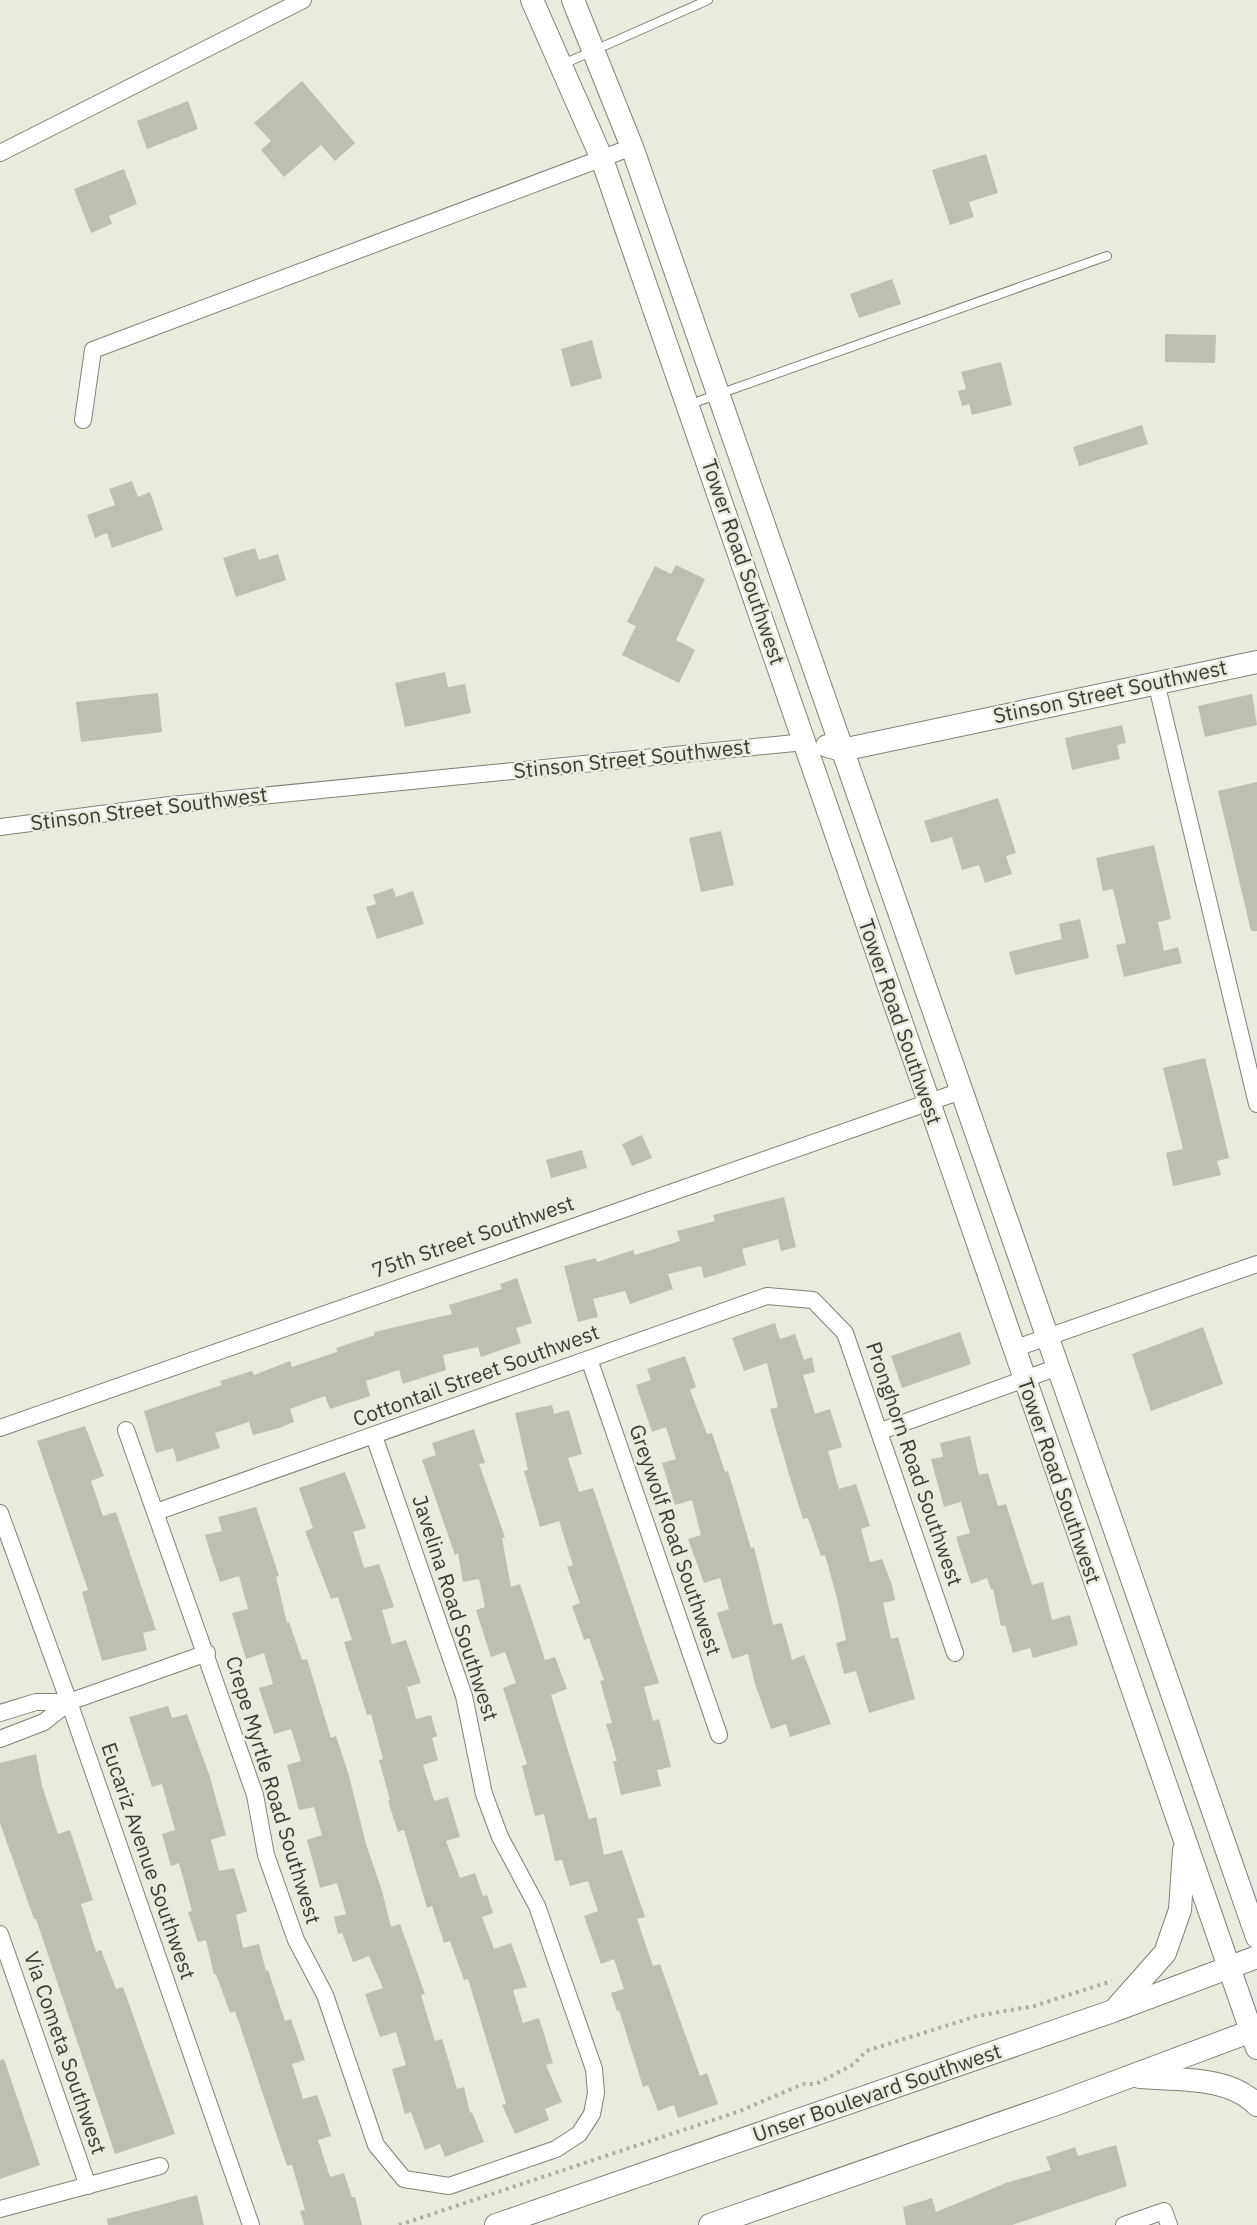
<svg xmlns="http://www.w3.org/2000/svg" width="1257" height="2225" viewBox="0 0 1257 2225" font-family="'IBM Plex Sans',sans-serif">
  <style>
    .building { fill: #bbc0b3 }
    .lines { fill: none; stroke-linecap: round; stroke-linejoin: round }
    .lane-casing { stroke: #7f8377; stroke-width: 10 }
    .street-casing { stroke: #7f8377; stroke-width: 18 }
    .secondary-casing { stroke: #7f8377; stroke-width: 24 }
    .path { stroke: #abafa4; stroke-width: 4; stroke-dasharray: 3 4.5; stroke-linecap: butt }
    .lane { stroke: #fff; stroke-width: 8 }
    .street { stroke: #fff; stroke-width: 16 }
    .secondary { stroke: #fff; stroke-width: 22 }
    .labels { text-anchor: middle; stroke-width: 5; stroke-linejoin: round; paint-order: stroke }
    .street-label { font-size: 21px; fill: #3a3c37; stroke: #e7ecde }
  </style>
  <rect width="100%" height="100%" fill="#e7ecde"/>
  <g class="building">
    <path d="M 302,81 L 355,143 L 335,161 L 321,145 L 284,177 L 261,150 L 271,141 L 254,123 Z"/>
    <path d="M 188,101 L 198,129 L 147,149 L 137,121 Z"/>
    <path d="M 986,154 L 998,193 L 969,202 L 974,217 L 950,225 L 932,170 Z"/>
    <path d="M 124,169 L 137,204 L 109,216 L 112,224 L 91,233 L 74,189 Z"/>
    <path d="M 892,279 L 901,304 L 859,318 L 850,294 Z"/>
    <path d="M 1165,334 L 1216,335 L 1215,363 L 1165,362 Z"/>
    <path d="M 592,340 L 602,378 L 571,387 L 561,349 Z"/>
    <path d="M 1001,362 L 1012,405 L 972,415 L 969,404 L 962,406 L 958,391 L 966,389 L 961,372 Z"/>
    <path d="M 1142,425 L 1148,444 L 1079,466 L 1073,447 Z"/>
    <path d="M 132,481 L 138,497 L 150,492 L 163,530 L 112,548 L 107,533 L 95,538 L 87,515 L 115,505 L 109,489 Z"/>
    <path d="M 255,548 L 259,560 L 278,554 L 286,580 L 236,597 L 223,558 Z"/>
    <path d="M 676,565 L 705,579 L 676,640 L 695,650 L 679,683 L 622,655 L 636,626 L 627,622 L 655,566 L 671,574 Z"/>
    <path d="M 445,672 L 448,687 L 465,684 L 471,713 L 405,727 L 395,683 Z"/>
    <path d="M 158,693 L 162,732 L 81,742 L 76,702 Z"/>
    <path d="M 1252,694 L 1257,725 L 1205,737 L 1198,706 Z"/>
    <path d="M 1122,725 L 1126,743 L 1117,745 L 1120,759 L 1072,770 L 1065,738 Z"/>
    <path d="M 1257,782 L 1257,931 L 1251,931 L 1218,791 Z"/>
    <path d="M 998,798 L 1016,853 L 1006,856 L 1012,874 L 985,883 L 979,865 L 962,870 L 952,837 L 931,843 L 924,821 Z"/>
    <path d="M 721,831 L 734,885 L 701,892 L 689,838 Z"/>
    <path d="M 1154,845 L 1171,919 L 1158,922 L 1164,951 L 1178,947 L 1182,963 L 1124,977 L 1116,945 L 1126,943 L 1113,889 L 1103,891 L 1096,858 Z"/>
    <path d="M 393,888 L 396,897 L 413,891 L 424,924 L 377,939 L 366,907 L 376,904 L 373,895 Z"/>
    <path d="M 1080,919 L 1089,958 L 1015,975 L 1009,952 L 1062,939 L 1059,924 Z"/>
    <path d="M 1205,1058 L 1229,1158 L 1217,1161 L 1221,1175 L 1173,1186 L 1166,1153 L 1183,1149 L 1163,1068 Z"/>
    <path d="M 642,1135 L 652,1158 L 632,1166 L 622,1144 Z"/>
    <path d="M 582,1150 L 587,1168 L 551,1178 L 546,1160 Z"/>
    <path d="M 784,1197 L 796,1247 L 781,1251 L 778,1239 L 742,1249 L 746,1265 L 721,1273 L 704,1278 L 701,1266 L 668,1274 L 673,1289 L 630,1304 L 625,1291 L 593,1299 L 598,1317 L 578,1322 L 564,1266 L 596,1258 L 597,1262 L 633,1250 L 635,1255 L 680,1241 L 677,1231 L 715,1221 L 713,1215 Z"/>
    <path d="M 517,1278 L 532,1323 L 516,1328 L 521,1343 L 481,1357 L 478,1347 L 443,1355 L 446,1370 L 403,1384 L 399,1370 L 366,1381 L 370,1396 L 330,1409 L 325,1396 L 290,1409 L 294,1422 L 279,1428 L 253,1435 L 249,1422 L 215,1433 L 220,1448 L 177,1462 L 173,1448 L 156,1453 L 144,1411 L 222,1385 L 220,1381 L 252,1371 L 254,1375 L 290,1361 L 292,1367 L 337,1352 L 336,1348 L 375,1335 L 374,1332 L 452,1314 L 449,1305 L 502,1289 L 500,1284 Z"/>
    <path d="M 775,1323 L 780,1339 L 795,1334 L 804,1360 L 812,1357 L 815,1372 L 803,1375 L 815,1414 L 830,1409 L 842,1447 L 828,1451 L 839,1489 L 856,1484 L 870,1526 L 861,1529 L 870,1562 L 882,1559 L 892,1585 L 895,1600 L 883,1603 L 891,1639 L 898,1637 L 915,1699 L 869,1713 L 856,1671 L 844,1674 L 836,1643 L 846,1640 L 837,1598 L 825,1555 L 821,1556 L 808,1518 L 803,1519 L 791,1481 L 770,1409 L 778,1407 L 767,1363 L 744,1371 L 732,1338 Z"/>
    <path d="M 1203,1327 L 1223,1384 L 1151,1411 L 1132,1354 Z"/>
    <path d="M 960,1332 L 971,1364 L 902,1388 L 891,1356 Z"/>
    <path d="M 685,1356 L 696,1387 L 690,1390 L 707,1434 L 712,1433 L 725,1472 L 728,1471 L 751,1548 L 754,1547 L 773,1625 L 782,1623 L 792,1660 L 804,1655 L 831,1724 L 790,1737 L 786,1724 L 771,1729 L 755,1684 L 748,1654 L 732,1659 L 717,1613 L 729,1609 L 720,1578 L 704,1583 L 688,1539 L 701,1535 L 692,1500 L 675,1505 L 662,1463 L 676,1459 L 666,1427 L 652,1432 L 636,1385 L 651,1380 L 647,1369 Z"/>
    <path d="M 552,1405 L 554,1414 L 569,1410 L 582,1454 L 568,1458 L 579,1492 L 593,1488 L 659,1683 L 644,1687 L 653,1721 L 659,1719 L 671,1767 L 657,1770 L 661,1786 L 621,1795 L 613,1761 L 617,1761 L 606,1724 L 612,1723 L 600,1681 L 604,1680 L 589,1638 L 584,1640 L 572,1606 L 580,1603 L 567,1567 L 573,1565 L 559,1521 L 540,1527 L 524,1471 L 528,1470 L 515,1413 Z"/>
    <path d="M 85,1426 L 104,1476 L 91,1481 L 103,1516 L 116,1512 L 156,1630 L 143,1633 L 147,1650 L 102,1661 L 82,1592 L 88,1590 L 37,1441 Z"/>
    <path d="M 474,1429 L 485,1463 L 479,1464 L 505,1537 L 502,1538 L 511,1587 L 520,1584 L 545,1660 L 555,1657 L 567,1689 L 551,1695 L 589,1819 L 596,1817 L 604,1855 L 622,1850 L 645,1917 L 637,1919 L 653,1966 L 660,1964 L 700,2076 L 707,2073 L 718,2104 L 678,2118 L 674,2105 L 658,2111 L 648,2085 L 643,2087 L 619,2010 L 617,2011 L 611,1993 L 624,1989 L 614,1959 L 601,1964 L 584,1916 L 598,1911 L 588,1881 L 570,1886 L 562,1860 L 555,1861 L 544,1814 L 535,1816 L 522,1766 L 527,1764 L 503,1688 L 516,1683 L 505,1652 L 491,1657 L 476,1610 L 485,1607 L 479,1579 L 463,1582 L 458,1553 L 455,1555 L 422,1460 L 436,1455 L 432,1443 Z"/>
    <path d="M 970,1436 L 979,1475 L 988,1473 L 998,1506 L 1006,1504 L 1032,1585 L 1043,1582 L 1052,1620 L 1070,1615 L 1078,1645 L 1033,1658 L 1030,1648 L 1013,1653 L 1005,1625 L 1001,1626 L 993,1589 L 991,1590 L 987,1578 L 971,1584 L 956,1537 L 970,1533 L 961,1502 L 944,1507 L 931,1459 L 943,1457 L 940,1443 Z"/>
    <path d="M 345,1472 L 366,1528 L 353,1532 L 364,1568 L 379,1564 L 394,1607 L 382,1610 L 392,1644 L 406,1640 L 421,1683 L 407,1687 L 416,1719 L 431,1715 L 437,1736 L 432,1738 L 438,1760 L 423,1765 L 434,1801 L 448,1797 L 460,1837 L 446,1841 L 460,1878 L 475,1873 L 483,1896 L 487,1895 L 493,1913 L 482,1917 L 494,1949 L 511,1943 L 527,1987 L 513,1990 L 523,2023 L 539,2018 L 553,2063 L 546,2065 L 562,2102 L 545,2109 L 549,2120 L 515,2134 L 502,2105 L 506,2104 L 468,1979 L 464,1980 L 450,1941 L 444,1943 L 432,1906 L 427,1908 L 404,1830 L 398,1832 L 388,1801 L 390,1800 L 379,1760 L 383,1759 L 371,1714 L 367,1715 L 344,1642 L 352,1640 L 338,1597 L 331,1599 L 305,1531 L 313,1528 L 299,1488 Z"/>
    <path d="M 256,1507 L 279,1576 L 276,1577 L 287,1623 L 289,1622 L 302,1660 L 307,1659 L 331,1738 L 336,1736 L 349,1776 L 366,1844 L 382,1891 L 391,1927 L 400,1924 L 425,1994 L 421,1995 L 435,2041 L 442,2039 L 457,2089 L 464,2087 L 470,2113 L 472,2112 L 484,2142 L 445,2157 L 440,2144 L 425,2150 L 411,2112 L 405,2114 L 392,2069 L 406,2065 L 396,2032 L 380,2037 L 365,1994 L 383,1988 L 369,1956 L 353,1962 L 342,1933 L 338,1934 L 334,1917 L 346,1914 L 337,1883 L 320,1888 L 307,1840 L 322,1835 L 314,1807 L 299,1810 L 287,1765 L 301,1761 L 291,1729 L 274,1734 L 259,1688 L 273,1684 L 264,1653 L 246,1659 L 232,1613 L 248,1609 L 239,1576 L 220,1582 L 211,1555 L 205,1535 L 222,1531 L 218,1517 Z"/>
    <path d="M 168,1706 L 172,1718 L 187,1714 L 210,1777 L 226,1835 L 211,1840 L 219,1871 L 234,1868 L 247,1911 L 236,1915 L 243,1948 L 259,1944 L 266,1971 L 268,1970 L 285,2021 L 291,2019 L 305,2060 L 292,2064 L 303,2099 L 317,2095 L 326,2120 L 331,2136 L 318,2140 L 330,2177 L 344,2173 L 352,2197 L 355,2197 L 362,2225 L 304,2225 L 300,2211 L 305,2210 L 292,2165 L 287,2166 L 235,2011 L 230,2013 L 216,1974 L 214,1975 L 206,1940 L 198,1942 L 188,1912 L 192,1911 L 179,1863 L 171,1866 L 162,1834 L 175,1830 L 162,1784 L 152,1787 L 129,1717 Z"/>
    <path d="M 36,1754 L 42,1786 L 58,1834 L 70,1830 L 93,1900 L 81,1904 L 96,1952 L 101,1950 L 116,1989 L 123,1987 L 175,2134 L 115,2154 L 36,1919 L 34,1919 L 0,1823 L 0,1763 Z"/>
    <path d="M 4,2059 L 40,2165 L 0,2179 L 0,2060 Z"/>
    <path d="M 1116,2145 L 1127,2186 L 1012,2225 L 906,2225 L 903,2207 L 932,2198 L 936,2212 L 1006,2183 L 1051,2170 L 1046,2157 L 1075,2147 L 1078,2156 Z"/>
    <path d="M 197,2195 L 204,2225 L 108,2225 L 107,2219 Z"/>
  </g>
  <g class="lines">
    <g class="lane-casing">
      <g id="lane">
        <path d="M 561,65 L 708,0"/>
        <path d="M 688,405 L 1107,256"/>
      </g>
    </g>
    <g class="street-casing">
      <g id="street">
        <path d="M 0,153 L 303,0"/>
        <path d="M 83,420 L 93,350 L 632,147"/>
        <path d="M 1156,682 L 1257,1104"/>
        <path d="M 0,827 L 170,805 L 805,742"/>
        <path d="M 1013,1349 L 1257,1264"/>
        <path d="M 589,1359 L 719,1735"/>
        <path d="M 0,1428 L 961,1091"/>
        <path d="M 126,1430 L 255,1795 L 266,1855 L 296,1940 L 325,1995 L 376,2145 L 404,2179 L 449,2186 L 556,2149 L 579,2134 L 592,2114 L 596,2093 L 594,2069 L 537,1906 L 500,1837 L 484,1794 L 464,1696 L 374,1436"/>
        <path d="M 881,1431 L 1058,1367"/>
        <path d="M 156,1512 L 767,1296 L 813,1300 L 845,1333 L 955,1653"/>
        <path d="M 0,1513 L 69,1702 L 251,2225"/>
        <path d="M 0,1713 L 36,1702 L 69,1702"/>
        <path d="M 0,1739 L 44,1722 L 69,1702 L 207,1653"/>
        <path d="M 0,1934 L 88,2186"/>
        <path d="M 0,2209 L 160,2166"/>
        <path d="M 1124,2225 L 1164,2211 L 1169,2225"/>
      </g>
    </g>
    <g class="secondary-casing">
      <g id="secondary">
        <path d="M 532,0 L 602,159 L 1257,2048"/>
        <path d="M 573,0 L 632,147 L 1257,1937"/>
        <path d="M 827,746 L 842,750 L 1257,662"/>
        <path d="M 1118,2006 L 1165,1953 L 1180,1910 L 1184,1850"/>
        <path d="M 1140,2077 C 1178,2080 1229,2076 1257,2105"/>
        <path d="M 496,2225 L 1113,2011 L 1257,1957"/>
        <path d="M 710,2225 L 1059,2103 L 1257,2029"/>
      </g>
    </g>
    <path class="path" d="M 399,2225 L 740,2111 L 803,2084 L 816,2084 L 854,2064 L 866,2051 L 977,2016 L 1034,2006 L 1112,1981"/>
    <use href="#lane" class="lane"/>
    <use href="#street" class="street"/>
    <use href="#secondary" class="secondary"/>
  </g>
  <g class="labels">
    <g class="street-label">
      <text transform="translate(743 562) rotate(71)" y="7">Tower Road Southwest</text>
      <text transform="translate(1110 692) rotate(-12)" y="7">Stinson Street Southwest</text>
      <text transform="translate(632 759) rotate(-6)" y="7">Stinson Street Southwest</text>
      <text transform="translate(149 809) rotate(-7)" y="7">Stinson Street Southwest</text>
      <text transform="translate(900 1022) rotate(71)" y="7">Tower Road Southwest</text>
      <text transform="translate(473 1237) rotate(-19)" y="7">75th Street Southwest</text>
      <text transform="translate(476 1376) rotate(-20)" y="7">Cottontail Street Southwest</text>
      <text transform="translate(914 1464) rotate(71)" y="7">Pronghorn Road Southwest</text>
      <text transform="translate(1059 1481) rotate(71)" y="7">Tower Road Southwest</text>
      <text transform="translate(675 1540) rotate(71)" y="7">Greywolf Road Southwest</text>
      <text transform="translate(455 1608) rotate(72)" y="7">Javelina Road Southwest</text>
      <text transform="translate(273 1790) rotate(73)" y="7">Crepe Myrtle Road Southwest</text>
      <text transform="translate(148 1861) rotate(71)" y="7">Eucariz Avenue Southwest</text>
      <text transform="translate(65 2053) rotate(71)" y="7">Via Cometa Southwest</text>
      <text transform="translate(877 2093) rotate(-19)" y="7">Unser Boulevard Southwest</text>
    </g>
  </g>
</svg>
